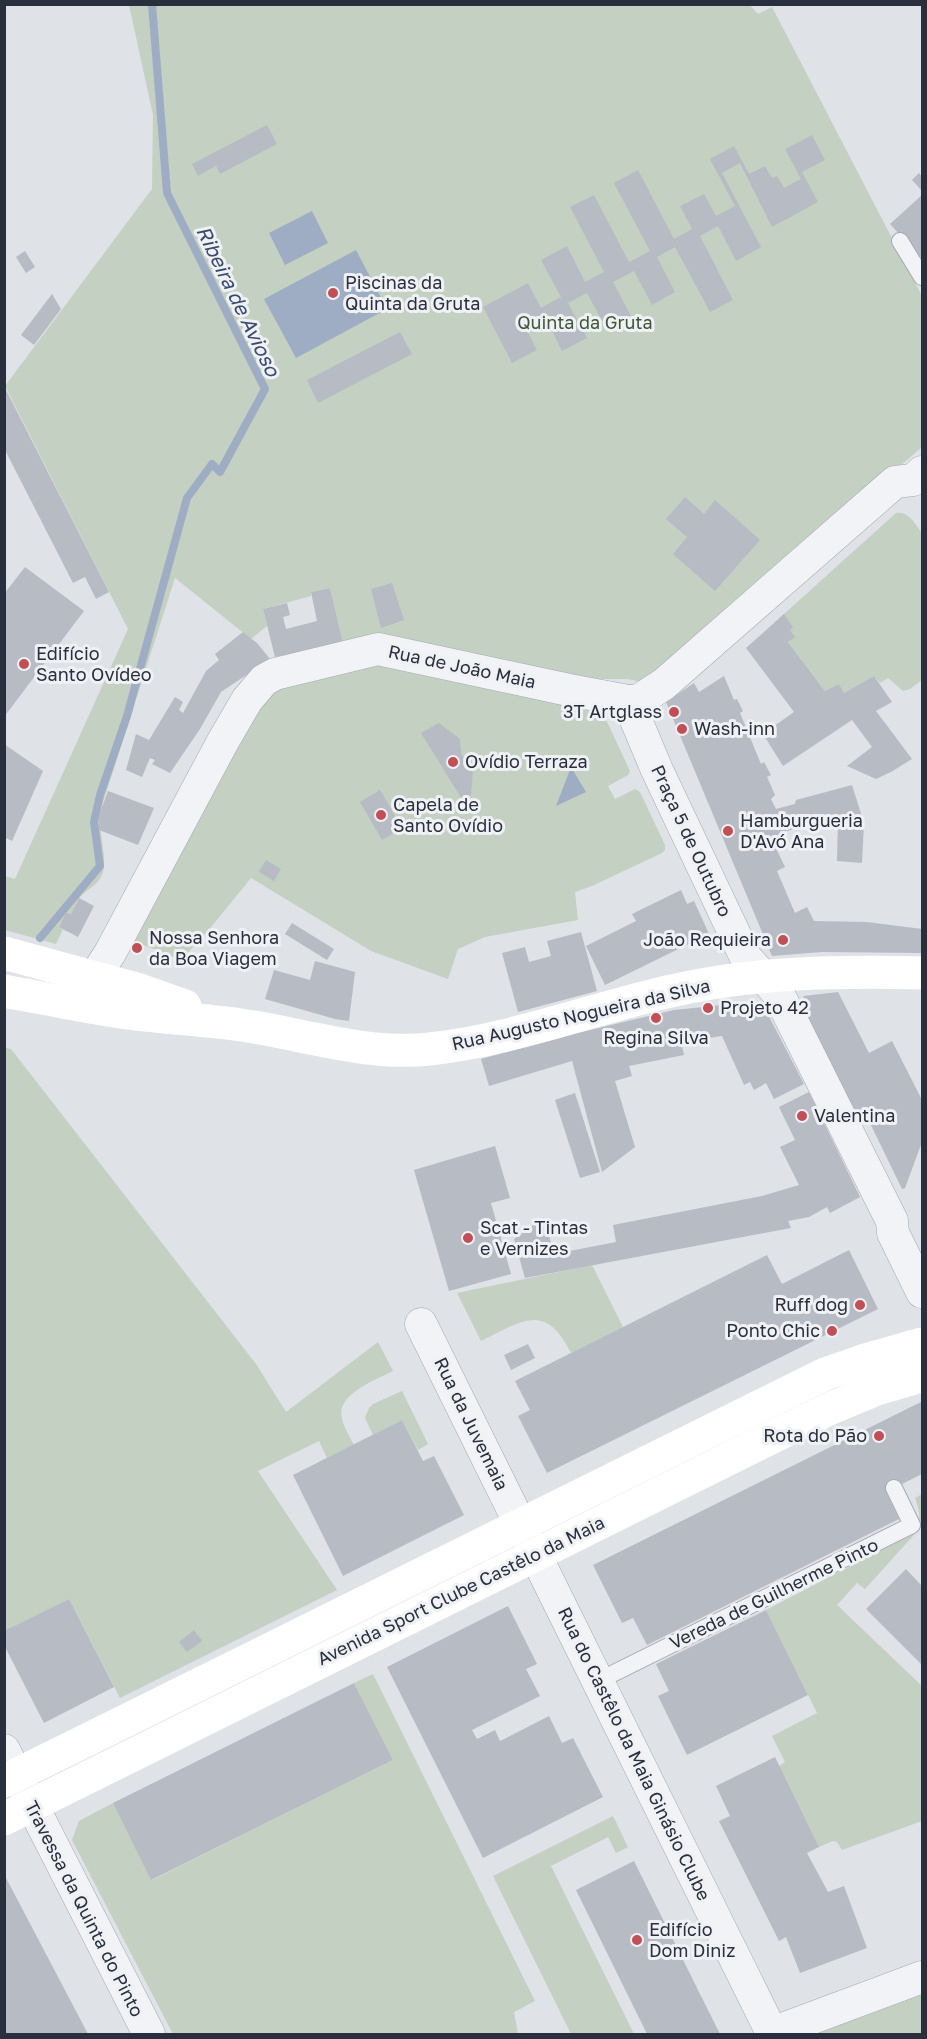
<svg xmlns="http://www.w3.org/2000/svg" width="927" height="2039" viewBox="0 0 927 2039" font-family="'Golos Text',sans-serif">
  <style>
    .green { fill: #c4d0c1 }
    .water { fill: #9eadc4 }
    .lines { fill: none; stroke-linecap: round; stroke-linejoin: round }
    .stream { stroke: #9eadc4; stroke-width: 8 }
    .building { fill: #b7bbc3 }
    .lane-casing { stroke: #a5a9b1; stroke-width: 18 }
    .street-casing { stroke: #a5a9b1; stroke-width: 33 }
    .lane { stroke: #f2f3f6; stroke-width: 16 }
    .street { stroke: #f2f3f6; stroke-width: 32 }
    .secondary { stroke: #fff; stroke-width: 33 }
    .poi-dot { fill: #c14f56; stroke: #eff1f5; stroke-width: 2 }
    .labels { text-anchor: middle; stroke-width: 6; stroke-linejoin: round; paint-order: stroke }
    .poi-label { font-size: 18px; fill: #2a2f3d; stroke: #eff1f5; text-anchor: start }
    .park-label { font-size: 18px; fill: #3b5738; stroke: #eff1f5 }
    .street-label { font-size: 18px; fill: #2a2f3d; stroke: #eff1f5 }
    .water-label { font-size: 20px; font-style: italic; fill: #384b6d; stroke: #eff1f5 }
  </style>
  <rect width="100%" height="100%" fill="#dfe2e7"/>
  <g class="green">
    <path d="M 749,4 L 758,14 L 772,7 L 922,296 L 922,447 L 648,683 L 627,679 L 587,679 L 343,643 L 330,588 L 311,592 L 311,596 L 263,609 L 267,626 L 251,639 L 175,578 L 99,815 C 99,832 109,863 101,877 C 96,886 86,890 80,897 C 76,902 74,909 71,914 L 66,912 L 59,927 L 63,929 L 56,944 L 5,930 L 5,876 L 15,879 L 128,629 L 5,386 L 152,189 L 153,115 L 129,5 Z"/>
    <path d="M 896,513 C 909,511 915,524 922,533 L 922,680 L 910,689 L 903,691 L 888,678 L 880,683 L 874,676 L 844,693 L 839,684 L 825,691 L 774,623 Z"/>
    <path d="M 385,660 L 602,711 L 630,771 L 628,775 L 608,786 L 615,799 L 635,789 L 640,792 L 665,845 L 665,850 L 662,853 L 592,886 L 575,892 L 578,920 L 485,937 L 458,949 L 448,979 L 371,951 L 251,878 L 207,932 L 181,960 L 126,938 L 254,706 L 278,685 Z"/>
    <path d="M 5,1048 L 11,1049 L 256,1364 L 286,1412 L 378,1342 L 393,1371 C 376,1380 335,1394 342,1419 C 344,1428 350,1437 354,1445 L 327,1458 L 319,1441 L 258,1471 L 337,1590 L 120,1698 L 69,1599 L 5,1631 Z"/>
    <path d="M 592,1265 L 623,1327 L 571,1353 C 545,1301 522,1321 481,1341 L 457,1293 Z"/>
    <path d="M 402,1391 L 428,1444 L 418,1450 L 402,1420 L 373,1435 L 365,1418 L 369,1408 L 373,1404 Z"/>
    <path d="M 922,1494 L 922,1526 L 865,1589 L 857,1583 L 837,1605 L 922,1686 L 922,1821 L 842,1850 L 837,1842 L 833,1841 L 819,1847 L 779,1766 L 785,1762 L 772,1736 L 817,1713 L 766,1610 L 910,1535 C 922,1519 921,1516 915,1498 Z"/>
    <path d="M 373,1674 L 535,2001 L 514,2012 L 518,2034 L 173,2034 L 72,1840 L 79,1821 L 113,1803 L 152,1880 L 393,1760 L 354,1683 Z"/>
    <path d="M 613,1816 L 628,1847 L 616,1853 L 608,1837 L 551,1866 L 634,2034 L 571,2034 L 493,1876 Z"/>
    <path d="M 922,1993 L 922,2034 L 811,2034 Z"/>
  </g>
  <g class="water">
    <path d="M 312,211 L 328,243 L 285,265 L 269,233 Z"/>
    <path d="M 356,250 L 387,309 L 296,358 L 264,299 Z"/>
    <path d="M 571,767 L 586,792 L 556,806 Z"/>
  </g>
  <g class="lines">
    <path class="stream" d="M 40,938 L 100,866 L 94,822 L 100,795 L 127,716 L 187,498 L 212,464 L 220,472 L 265,389 L 167,193 L 152,4"/>
  </g>
  <g class="building">
    <path d="M 267,125 L 277,144 L 220,174 L 216,166 L 198,176 L 192,164 Z"/>
    <path d="M 812,135 L 825,160 L 802,172 L 818,202 L 772,227 L 740,163 L 722,173 L 761,247 L 736,261 L 718,226 L 700,236 L 733,300 L 710,312 L 675,247 L 657,257 L 675,292 L 652,305 L 634,271 L 613,282 L 631,316 L 606,328 L 587,293 L 568,303 L 587,338 L 562,351 L 546,319 L 526,329 L 537,350 L 512,363 L 483,307 L 528,283 L 541,308 L 561,297 L 541,260 L 567,246 L 585,282 L 604,272 L 570,207 L 594,195 L 629,262 L 650,251 L 614,183 L 638,170 L 674,239 L 692,229 L 680,206 L 704,194 L 716,216 L 735,206 L 710,159 L 734,146 L 749,174 L 765,166 L 772,178 L 777,176 L 784,188 L 801,179 L 785,149 Z"/>
    <path d="M 919,173 L 922,177 L 922,191 L 912,180 Z"/>
    <path d="M 922,195 L 922,259 L 890,224 Z"/>
    <path d="M 25,251 L 35,267 L 26,273 L 16,257 Z"/>
    <path d="M 52,294 L 61,309 L 34,345 L 21,335 Z"/>
    <path d="M 400,332 L 412,354 L 318,403 L 307,380 Z"/>
    <path d="M 4,386 L 109,592 L 96,599 L 85,577 L 73,583 L 4,448 Z"/>
    <path d="M 685,497 L 704,514 L 715,500 L 760,540 L 715,591 L 673,554 L 687,537 L 666,519 Z"/>
    <path d="M 25,567 L 84,611 L 4,717 L 4,594 Z"/>
    <path d="M 392,583 L 404,620 L 381,628 L 371,589 Z"/>
    <path d="M 330,588 L 343,643 L 275,657 L 263,609 L 287,603 L 290,615 L 283,617 L 286,629 L 317,621 L 311,592 Z"/>
    <path d="M 784,614 L 793,627 L 790,630 L 795,637 L 788,642 L 825,691 L 839,684 L 844,693 L 874,676 L 892,702 L 876,711 L 912,759 L 891,772 L 876,779 L 847,766 L 872,747 L 852,720 L 783,766 L 763,734 L 794,712 L 746,648 Z"/>
    <path d="M 243,632 L 257,643 L 270,659 L 221,692 L 200,729 L 170,773 L 152,764 L 155,760 L 150,758 L 142,777 L 126,770 L 136,734 L 149,740 L 175,697 L 183,702 L 179,710 L 183,713 L 206,671 L 219,660 L 215,654 Z"/>
    <path d="M 724,676 L 734,700 L 737,699 L 743,711 L 740,713 L 761,764 L 764,762 L 771,775 L 767,777 L 775,795 L 771,799 L 776,809 L 795,804 L 796,800 L 852,785 L 864,823 L 862,863 L 837,861 L 838,818 L 783,832 L 774,844 L 785,867 L 777,871 L 795,913 L 807,907 L 814,921 L 867,922 L 922,929 L 922,953 L 822,952 L 772,956 L 666,702 L 694,683 L 699,692 Z"/>
    <path d="M 439,723 L 460,739 L 461,754 L 473,769 L 471,794 L 465,804 L 421,733 Z"/>
    <path d="M 4,744 L 43,771 L 12,841 L 4,837 Z"/>
    <path d="M 380,790 L 402,828 L 382,840 L 360,802 Z"/>
    <path d="M 108,791 L 154,808 L 138,845 L 99,830 L 99,815 Z"/>
    <path d="M 266,860 L 281,869 L 274,881 L 259,872 Z"/>
    <path d="M 681,890 L 687,904 L 694,901 L 709,934 L 605,985 L 586,946 L 636,921 L 632,914 Z"/>
    <path d="M 79,898 L 94,906 L 78,937 L 59,927 L 66,912 L 71,914 Z"/>
    <path d="M 292,923 L 334,949 L 327,960 L 285,934 Z"/>
    <path d="M 581,932 L 597,991 L 518,1012 L 502,953 L 525,947 L 529,962 L 551,956 L 547,941 Z"/>
    <path d="M 315,961 L 355,972 L 349,1021 L 335,1019 L 265,999 L 274,970 L 310,980 Z"/>
    <path d="M 838,992 L 869,1053 L 892,1041 L 922,1100 L 922,1142 L 905,1188 L 902,1189 L 868,1119 L 859,1124 L 800,1004 L 804,996 Z"/>
    <path d="M 761,1001 L 804,1084 L 774,1099 L 766,1083 L 754,1090 L 750,1082 L 744,1085 L 722,1036 L 681,1042 L 684,1055 L 629,1066 L 632,1076 L 615,1081 L 635,1147 L 602,1172 L 572,1061 L 489,1086 L 481,1059 L 565,1036 L 674,1010 Z"/>
    <path d="M 809,1092 L 860,1197 L 830,1213 L 827,1207 L 809,1217 L 788,1221 L 791,1228 L 525,1278 L 514,1239 L 544,1217 L 554,1254 L 616,1242 L 613,1225 L 762,1196 L 799,1185 L 780,1147 L 795,1140 L 779,1107 Z"/>
    <path d="M 575,1093 L 600,1172 L 580,1178 L 555,1100 Z"/>
    <path d="M 495,1146 L 510,1198 L 491,1203 L 511,1274 L 449,1291 L 414,1170 Z"/>
    <path d="M 849,1250 L 878,1309 L 547,1473 L 518,1416 L 530,1410 L 515,1381 L 767,1255 L 782,1284 Z"/>
    <path d="M 528,1344 L 535,1358 L 511,1370 L 504,1355 Z"/>
    <path d="M 921,1402 L 922,1474 L 886,1492 L 899,1519 L 647,1645 L 633,1618 L 622,1623 L 593,1565 Z"/>
    <path d="M 402,1420 L 423,1461 L 434,1456 L 464,1515 L 343,1576 L 293,1475 Z"/>
    <path d="M 906,1569 L 922,1586 L 922,1665 L 866,1609 Z"/>
    <path d="M 69,1599 L 114,1687 L 44,1723 L 4,1645 L 4,1631 Z"/>
    <path d="M 508,1606 L 537,1664 L 526,1669 L 540,1696 L 472,1730 L 477,1739 L 495,1730 L 500,1741 L 549,1716 L 562,1743 L 573,1738 L 603,1797 L 483,1858 L 387,1667 Z"/>
    <path d="M 766,1610 L 808,1695 L 687,1755 L 658,1696 L 669,1691 L 656,1664 Z"/>
    <path d="M 194,1630 L 202,1641 L 187,1652 L 179,1642 Z"/>
    <path d="M 354,1683 L 393,1760 L 151,1880 L 113,1803 Z"/>
    <path d="M 775,1757 L 819,1847 L 807,1853 L 828,1892 L 844,1886 L 867,1948 L 800,1973 L 786,1937 L 779,1941 L 719,1821 L 730,1816 L 716,1786 Z"/>
    <path d="M 634,1861 L 698,1990 L 720,2034 L 647,2034 L 576,1890 Z"/>
    <path d="M 5,1876 L 88,2034 L 5,2034 Z"/>
  </g>
  <g class="lines">
    <g class="lane-casing">
      <g id="lane">
        <path d="M 900,241 L 922,277"/>
        <path d="M 598,1681 L 912,1525 L 894,1488"/>
      </g>
    </g>
    <g class="street-casing">
      <g id="street">
        <path d="M 628,701 L 657,770 L 746,958 L 778,993 L 892,1221 L 893,1233 L 922,1292"/>
        <path d="M 94,978 L 110,953 L 222,743 L 247,700 L 264,680 L 275,674 L 378,649 L 569,690 L 628,701 L 638,701 L 664,684 L 895,482 L 913,480 L 922,472"/>
        <path d="M 421,1324 L 772,2033 L 922,1977"/>
        <path d="M 4,1750 L 149,2034"/>
      </g>
    </g>
    <use href="#lane" class="lane"/>
    <use href="#street" class="street"/>
    <g class="secondary">
      <path d="M 4,953 L 140,990 L 185,1006"/>
      <path d="M 4,991 C 43,998 81,1006 120,1012 C 160,1018 200,1019 241,1025 C 303,1034 367,1056 430,1049 C 512,1040 591,1009 671,991 C 753,972 839,971 922,973"/>
      <path d="M 4,1781 L 825,1374 L 862,1361 L 922,1344"/>
      <path d="M 4,1819 L 831,1408 L 877,1389 L 922,1376"/>
    </g>
  </g>
  <g class="poi-dot">
    <circle cx="333" cy="293" r="6"/>
    <circle cx="24" cy="664" r="6"/>
    <circle cx="674" cy="712" r="6"/>
    <circle cx="682" cy="729" r="6"/>
    <circle cx="453" cy="762" r="6"/>
    <circle cx="381" cy="815" r="6"/>
    <circle cx="728" cy="831" r="6"/>
    <circle cx="783" cy="940" r="6"/>
    <circle cx="137" cy="948" r="6"/>
    <circle cx="708" cy="1008" r="6"/>
    <circle cx="656" cy="1018" r="6"/>
    <circle cx="802" cy="1116" r="6"/>
    <circle cx="468" cy="1238" r="6"/>
    <circle cx="860" cy="1305" r="6"/>
    <circle cx="832" cy="1331" r="6"/>
    <circle cx="879" cy="1436" r="6"/>
    <circle cx="637" cy="1940" r="6"/>
  </g>
  <g class="labels">
    <g class="poi-label">
      <text x="345" y="289">Piscinas da<tspan x="345" dy="21">Quinta da Gruta</tspan></text>
      <text x="36" y="660">Edifício<tspan x="36" dy="21">Santo Ovídeo</tspan></text>
      <text x="662" y="718" text-anchor="end">3T Artglass</text>
      <text x="694" y="735">Wash-inn</text>
      <text x="465" y="768">Ovídio Terraza</text>
      <text x="393" y="811">Capela de<tspan x="393" dy="21">Santo Ovídio</tspan></text>
      <text x="740" y="827">Hamburgueria<tspan x="740" dy="21">D'Avó Ana</tspan></text>
      <text x="149" y="944">Nossa Senhora<tspan x="149" dy="21">da Boa Viagem</tspan></text>
      <text x="771" y="946" text-anchor="end">João Requieira</text>
      <text x="720" y="1014">Projeto 42</text>
      <text x="656" y="1044" text-anchor="middle">Regina Silva</text>
      <text x="814" y="1122">Valentina</text>
      <text x="480" y="1234">Scat - Tintas<tspan x="480" dy="21">e Vernizes</tspan></text>
      <text x="848" y="1311" text-anchor="end">Ruff dog</text>
      <text x="820" y="1337" text-anchor="end">Ponto Chic</text>
      <text x="867" y="1442" text-anchor="end">Rota do Pão</text>
      <text x="649" y="1936">Edifício<tspan x="649" dy="21">Dom Diniz</tspan></text>
    </g>
    <g class="park-label">
      <text x="585" y="329">Quinta da Gruta</text>
    </g>
    <g class="street-label">
      <text transform="translate(462 667) rotate(12)" y="6">Rua de João Maia</text>
      <text transform="translate(691 841) rotate(65)" y="6">Praça 5 de Outubro</text>
      <text transform="translate(581 1015) rotate(-13)" y="6">Rua Augusto Nogueira da Silva</text>
      <text transform="translate(471 1424) rotate(64)" y="6">Rua da Juvemaia</text>
      <text transform="translate(461 1591) rotate(-26)" y="6">Avenida Sport Clube Castêlo da Maia</text>
      <text transform="translate(774 1594) rotate(-26)" y="6">Vereda de Guilherme Pinto</text>
      <text transform="translate(634 1754) rotate(64)" y="6">Rua do Castêlo da Maia Ginásio Clube</text>
      <text transform="translate(84 1909) rotate(63)" y="6">Travessa da Quinta do Pinto</text>
    </g>
    <g class="water-label">
      <text transform="translate(238 301) rotate(64)" y="7">Ribeira de Avioso</text>
    </g>
  </g>
  <rect width="927" height="2039" fill="none" stroke="#2a2f3d" stroke-width="12"/>
</svg>
